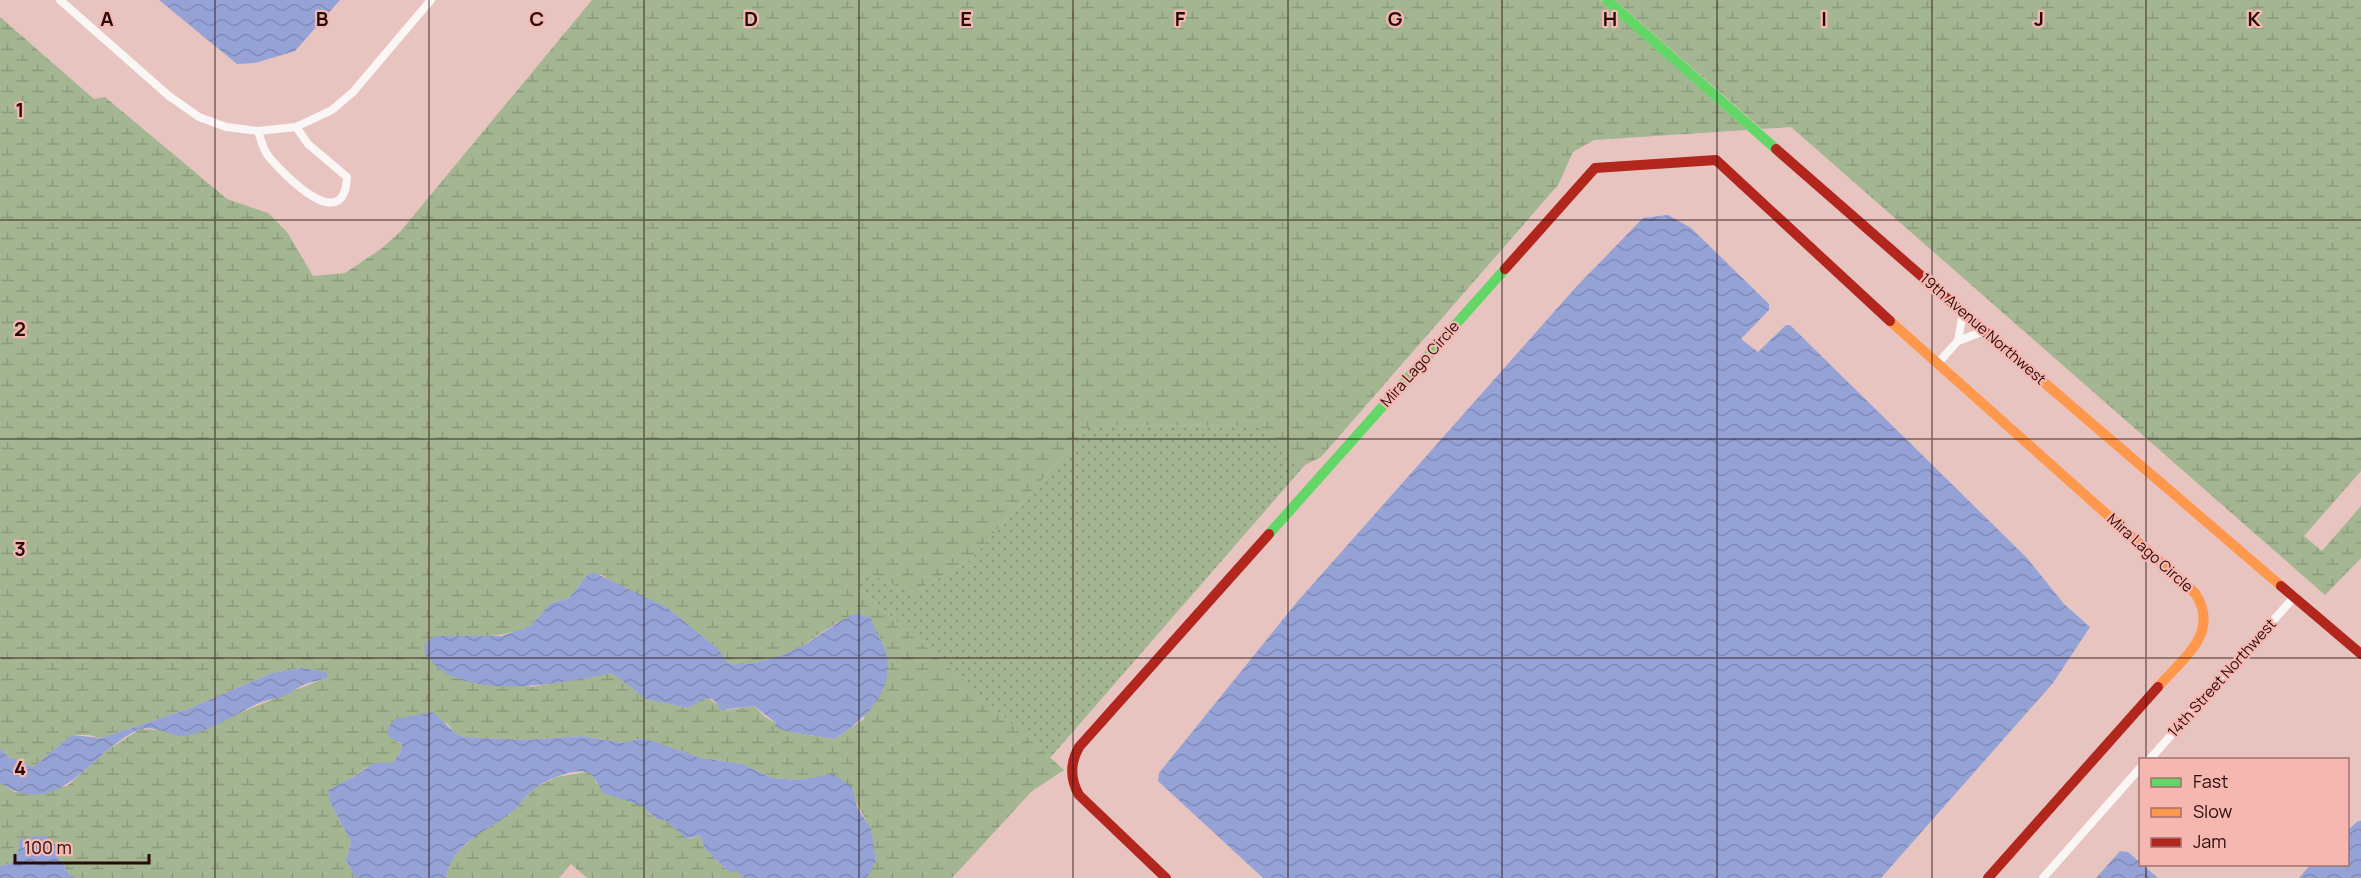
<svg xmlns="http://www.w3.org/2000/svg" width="2361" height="878" viewBox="0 0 2361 878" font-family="Manrope,sans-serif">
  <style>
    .grass { fill: url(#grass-dots) }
    .wetland { fill: url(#wetland-marsh); fill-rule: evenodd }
    .water { fill: url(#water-waves) }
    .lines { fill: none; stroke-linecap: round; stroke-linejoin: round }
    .street { stroke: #fbf6f6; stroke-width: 8 }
    .fast { stroke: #63d668; stroke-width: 10 }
    .slow { stroke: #ff974d; stroke-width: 10 }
    .jam { stroke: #b3261e; stroke-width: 10 }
    .grid { fill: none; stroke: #260b0a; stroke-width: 1.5; stroke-opacity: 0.55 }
    .labels { text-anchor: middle; stroke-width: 4.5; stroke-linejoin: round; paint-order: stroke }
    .street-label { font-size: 15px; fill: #260b0a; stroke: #f6b7b1 }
    .grid-label { font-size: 20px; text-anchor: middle; font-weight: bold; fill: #260b0a; stroke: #f6b7b1; stroke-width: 4.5; stroke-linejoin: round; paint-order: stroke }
  </style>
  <defs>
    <pattern id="grass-dots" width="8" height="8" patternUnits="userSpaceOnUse" patternTransform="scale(1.5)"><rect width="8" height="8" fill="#a3b591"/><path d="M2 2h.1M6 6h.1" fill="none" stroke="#8c9a7c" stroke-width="1.8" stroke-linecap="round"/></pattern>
    <pattern id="wetland-marsh" width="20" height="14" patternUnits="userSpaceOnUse" patternTransform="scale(1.5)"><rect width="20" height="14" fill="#a3b591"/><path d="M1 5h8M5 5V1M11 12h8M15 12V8" fill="none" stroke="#8c9a7c"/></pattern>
    <pattern id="water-waves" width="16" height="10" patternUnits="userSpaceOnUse" patternTransform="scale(1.5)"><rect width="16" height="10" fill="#94a2d6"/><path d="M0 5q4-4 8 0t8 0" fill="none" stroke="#7f8ab6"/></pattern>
  </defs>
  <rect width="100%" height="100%" fill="#e7c4c0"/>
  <path class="grass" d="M 1091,425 L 1259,426 L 1305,465 L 1050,758 L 865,593 L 857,589 L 858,580 L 866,573 C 883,578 897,589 914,592 L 970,560 Z"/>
  <g class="wetland">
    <path d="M 592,0 L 1600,0 L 1747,130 L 1594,140 L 1573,152 L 1558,185 L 1321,457 L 1305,465 L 1258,426 L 1091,425 L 970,560 L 914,592 C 897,589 883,578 866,573 L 858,580 L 857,589 L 865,593 L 1064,770 L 1031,792 L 952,878 L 867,878 C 885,838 859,802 833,775 L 798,780 L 772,778 L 742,764 L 701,758 L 666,746 L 638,739 L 623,743 L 582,736 L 526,740 L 463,737 L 454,732 L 447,723 L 396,742 L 402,744 L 400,754 L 392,763 C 361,762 362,776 335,786 L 330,802 L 351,842 L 346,860 L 355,878 L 80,878 L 71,876 L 58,857 L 18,853 L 12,863 L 0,866 L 0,783 L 15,792 L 67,786 L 108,750 L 140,729 L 163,730 L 183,736 L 328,677 L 301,668 L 272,673 L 188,709 L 101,738 L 89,735 L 72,735 L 33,767 L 8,757 L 0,748 L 0,17 L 94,99 L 105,97 L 227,199 L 268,213 L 287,232 L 313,276 L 345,273 L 381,249 L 400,232 ZM 588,574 L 602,575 L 618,586 L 668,608 L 718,649 L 729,664 C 754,666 783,658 805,644 C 824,632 840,616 863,615 L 880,638 L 864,719 L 835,739 L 790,732 L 765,717 L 754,706 L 727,710 L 707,698 L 700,699 L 688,708 L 647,699 L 612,673 L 531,687 L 435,636 L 486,637 L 516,632 L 529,627 L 551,603 L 569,598 Z"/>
    <path d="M 1615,0 L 2361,0 L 2361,471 L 2304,536 L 2322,551 L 2361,506 L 2361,558 L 2325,595 L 1791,127 L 1762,129 Z"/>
    <path d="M 586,772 L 594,776 L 596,783 L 644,806 L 649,814 L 657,819 L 665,820 L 690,839 L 700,835 L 705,849 L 729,872 L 738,872 L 744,878 L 587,878 L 571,864 L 559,878 L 446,878 L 449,864 L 458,852 L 481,831 L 509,815 L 536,787 L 557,777 Z"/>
  </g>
  <g class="water">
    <path d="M 159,0 L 340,0 L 295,51 L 255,63 L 237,64 Z"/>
    <path d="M 1668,215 L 1691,228 L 1769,304 L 1769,310 L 1741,339 L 1758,352 L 1786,325 L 1790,325 L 2027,558 L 2064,604 L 2090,627 L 2053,683 L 1881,878 L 1263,878 L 1158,781 L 1159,773 L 1297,602 L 1576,287 L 1643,218 Z"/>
    <path d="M 595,573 L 668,608 L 718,649 L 729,664 C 754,666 779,658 802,646 C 822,636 837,619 859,613 L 867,618 L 870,615 C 873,629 882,639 886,653 C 896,691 863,721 835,739 L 790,732 L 774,727 L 776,723 L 754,706 L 720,710 C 712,689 699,702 688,708 L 646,699 L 612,673 C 564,683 454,706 424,651 L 426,643 L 435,636 L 502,636 L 529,627 L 551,603 L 569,598 L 588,574 Z"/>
    <path d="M 301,668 L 326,672 L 328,677 C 321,681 313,681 306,684 C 299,686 293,692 286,695 C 277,699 268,699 259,703 C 239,712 205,734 183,736 C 169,736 154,724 138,730 C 90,751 61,822 0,783 L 0,748 L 8,757 L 33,767 L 72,735 L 101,738 L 188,709 L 272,673 Z"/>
    <path d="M 433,712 L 454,732 L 463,737 L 526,740 L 582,736 L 623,743 L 638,739 L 649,740 L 701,758 L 742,764 L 772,778 L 798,780 L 833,774 L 852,787 L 857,807 L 871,829 L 876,861 L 867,878 L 744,878 L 738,872 L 729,872 L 705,849 L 700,835 L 687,839 L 665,820 L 657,819 L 649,813 L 643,806 L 603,793 C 598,786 595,774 586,772 C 570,769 542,781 531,792 C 523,799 517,809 508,815 C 486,831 450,846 446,878 L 355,878 L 346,860 L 351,842 L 330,802 L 328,790 L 355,776 L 374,763 L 392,763 L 400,754 L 402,744 L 389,737 L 387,729 L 395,719 Z"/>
    <path d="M 2358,821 L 2361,821 L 2361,878 L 2299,878 L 2310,865 L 2348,864 L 2348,830 Z"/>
    <path d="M 34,836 L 46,836 L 59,848 L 58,857 L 71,876 L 80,878 L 0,878 L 0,866 L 12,863 L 18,853 L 20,840 Z"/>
    <path d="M 2120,851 L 2128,852 L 2158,878 L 2096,878 Z"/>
  </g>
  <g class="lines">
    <g class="street">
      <path d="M 60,0 L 169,96 L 199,117 L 226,127 L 258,131 L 296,127 L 332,110 L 353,92 L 431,0"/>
      <path d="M 258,131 C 261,140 263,150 269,157 C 284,175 344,237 347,177 L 308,144 L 296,127"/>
      <path d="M 1958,341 L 1984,331"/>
      <path d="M 1937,364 L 1958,341 L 1963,312"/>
      <path d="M 2149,760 L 2295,596"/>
      <path d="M 2043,878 L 2140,768"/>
    </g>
    <g class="fast">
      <path d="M 1607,0 L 1776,149"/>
      <path d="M 1269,534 L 1505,269"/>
    </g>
    <g class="slow">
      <path d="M 1890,321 L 2195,593 C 2221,633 2183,658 2158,687"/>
      <path d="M 1990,336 L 2281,586"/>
    </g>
    <g class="jam">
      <path d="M 1776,149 L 1990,336"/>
      <path d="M 1505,269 L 1595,168 L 1716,160 L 1890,321"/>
      <path d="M 2281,586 L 2361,654"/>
      <path d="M 1166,878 L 1079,795 C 1070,779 1070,763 1079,747 L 1269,534"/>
      <path d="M 1988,878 L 2158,687"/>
    </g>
  </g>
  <path class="grid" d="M 215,0 L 215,878M 429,0 L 429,878M 644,0 L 644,878M 859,0 L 859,878M 1073,0 L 1073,878M 1288,0 L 1288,878M 1502,0 L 1502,878M 1717,0 L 1717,878M 1932,0 L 1932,878M 2146,0 L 2146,760M 0,220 L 2361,220M 0,439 L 2361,439M 0,658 L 2361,658M 2146,864 L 2146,878"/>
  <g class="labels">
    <g class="street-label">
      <text transform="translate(1983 329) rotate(41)" y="5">19th Avenue Northwest</text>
      <text transform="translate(1420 364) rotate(-48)" y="5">Mira Lago Circle</text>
      <text transform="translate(2150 553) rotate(42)" y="5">Mira Lago Circle</text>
      <text transform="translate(2222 678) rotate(-48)" y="5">14th Street Northwest</text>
    </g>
  </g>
  <g class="grid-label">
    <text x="107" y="26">A</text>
    <text x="322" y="26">B</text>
    <text x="537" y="26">C</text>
    <text x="751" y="26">D</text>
    <text x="966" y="26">E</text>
    <text x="1180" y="26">F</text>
    <text x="1395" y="26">G</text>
    <text x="1610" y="26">H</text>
    <text x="1824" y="26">I</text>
    <text x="2039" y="26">J</text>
    <text x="2254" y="26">K</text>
    <text x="20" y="117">1</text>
    <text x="20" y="336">2</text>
    <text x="20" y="556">3</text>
    <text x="20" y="775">4</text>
  </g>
  <rect x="2139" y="758" width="210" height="108" fill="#f6b7b1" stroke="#a3726e" stroke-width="1.5"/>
  <rect x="2151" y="778" width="30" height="9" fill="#63d668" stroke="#a3726e" stroke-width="1.5"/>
  <text x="2193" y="788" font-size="18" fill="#260b0a">Fast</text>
  <rect x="2151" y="808" width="30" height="9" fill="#ff974d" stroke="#a3726e" stroke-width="1.5"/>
  <text x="2193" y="818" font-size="18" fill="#260b0a">Slow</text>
  <rect x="2151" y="838" width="30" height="9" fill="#b3261e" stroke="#a3726e" stroke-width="1.5"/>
  <text x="2193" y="848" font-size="18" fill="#260b0a">Jam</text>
  <path d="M15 854v9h134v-9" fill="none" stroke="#260b0a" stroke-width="3"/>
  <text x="24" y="854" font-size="18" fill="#260b0a" stroke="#f6b7b1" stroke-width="4.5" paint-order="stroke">100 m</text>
</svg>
